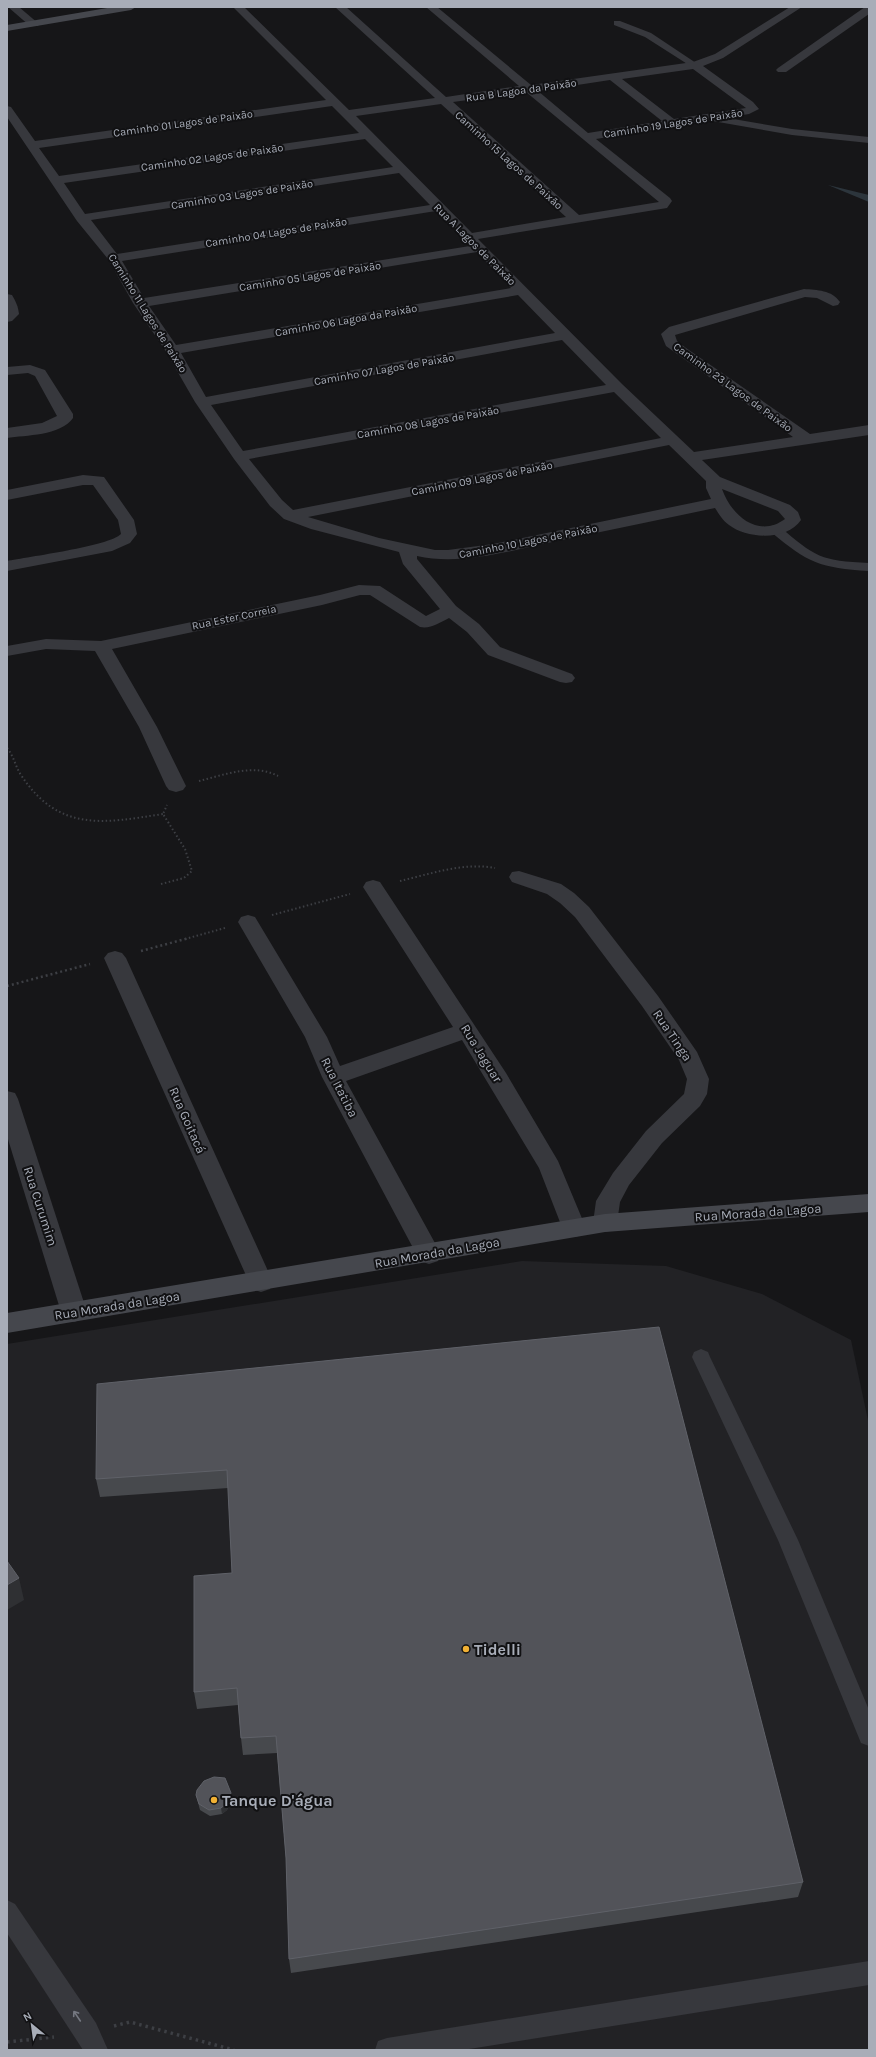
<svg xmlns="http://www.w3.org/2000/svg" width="876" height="2057" viewBox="0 0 876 2057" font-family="Karla,sans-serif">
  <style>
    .built { fill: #222225 }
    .water { fill: #2c353c }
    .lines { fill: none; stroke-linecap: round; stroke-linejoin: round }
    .path-far2 { stroke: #3d3f44; stroke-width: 2; stroke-dasharray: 1.5 2.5; stroke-linecap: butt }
    .path-far1 { stroke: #3d3f44; stroke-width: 2.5; stroke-dasharray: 2 3; stroke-linecap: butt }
    .path { stroke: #3d3f44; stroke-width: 3.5; stroke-dasharray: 2.5 4; stroke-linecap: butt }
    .lane { fill: #37383d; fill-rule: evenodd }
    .street { fill: #37383d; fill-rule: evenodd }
    .secondary { fill: #45474d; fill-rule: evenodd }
    .wall { fill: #47494d }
    .shaded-wall { fill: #2f3033 }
    .building { fill: #525359; stroke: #5f6168 }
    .oneway { stroke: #757881 }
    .poi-dot { fill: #f2b134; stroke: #111113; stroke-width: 1.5 }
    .labels { text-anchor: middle; stroke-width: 4; stroke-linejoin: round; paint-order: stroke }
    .far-street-label { font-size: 11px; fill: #a8adb8; stroke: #111113 }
    .street-label { font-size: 13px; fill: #a8adb8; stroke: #111113 }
    .near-poi-label { font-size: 16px; font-weight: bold; fill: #a8adb8; stroke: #111113; text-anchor: start }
  </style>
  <rect width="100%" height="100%" fill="#161618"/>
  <path class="built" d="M 522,1261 L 666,1266 L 762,1294 L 851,1340 L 869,1425 L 869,2050 L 7,2050 L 7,1344 Z"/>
  <path class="water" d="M 828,185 L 869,195 L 869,202 Z"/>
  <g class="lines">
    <g class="path-far2">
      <path d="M 7,748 C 14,756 15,766 21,775 C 59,833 104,823 163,814"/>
      <path d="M 199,781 C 224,775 254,763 278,776"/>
      <path d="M 400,881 C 430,874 464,862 495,868"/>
      <path d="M 161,884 L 184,878 L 192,871 L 185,849 L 163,814 L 167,805"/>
      <path d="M 272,915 L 350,894"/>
      <path d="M 185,939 L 225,928"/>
    </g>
    <g class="path-far1">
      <path d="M 141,951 L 189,938"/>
      <path d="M 7,986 L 90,964"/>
    </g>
    <g class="path">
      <path d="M 114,2026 L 130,2022 L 234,2050"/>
      <path d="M 7,2042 L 54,2037"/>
    </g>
    <g class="lane">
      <path d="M 614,21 L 620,21 L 651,33 L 699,65 L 692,67 L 645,37 L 614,25 Z"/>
      <path d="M 704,114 L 792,129 L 869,137 L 869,143 L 792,135 L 701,119 L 700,117 Z"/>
      <path d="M 775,525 L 779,526 C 815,557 821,561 869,563 L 869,571 C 820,568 808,563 771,532 L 769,529 L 771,526 Z"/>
      <path d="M 701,1349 L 708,1352 L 710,1357 L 798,1540 L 869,1710 L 869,1746 L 861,1743 L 778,1540 L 692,1357 L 694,1352 Z"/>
      <path d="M 7,1900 L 15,1904 L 96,2023 L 108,2050 L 83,2050 L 7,1933 Z"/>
      <path d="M 869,1961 L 869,1985 L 463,2050 L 375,2050 L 378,2041 L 387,2038 Z"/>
    </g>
    <g class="street">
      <path d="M 8,7 L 19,7 L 39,24 L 38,26 L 30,26 Z"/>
      <path d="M 233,7 L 244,7 L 349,110 L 435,98 L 335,7 L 346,7 L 446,97 L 519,86 L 426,7 L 437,7 L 531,85 L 693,62 L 715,54 L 790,7 L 802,7 L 723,58 L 703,66 L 753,102 L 759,109 L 749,114 L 596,139 L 670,198 L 672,201 L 667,208 L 478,239 L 622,384 L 694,452 L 793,437 L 666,346 L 661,334 L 669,327 L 804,289 C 817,290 832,290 840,302 L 838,305 L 833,306 L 817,298 L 805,297 L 675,335 L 677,341 L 686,348 L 810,434 L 869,425 L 869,435 L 702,460 L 720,477 L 790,505 L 798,512 L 801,520 C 787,541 747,539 729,525 C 723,521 719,514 715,508 C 663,519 610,530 557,541 C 512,550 462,566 417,556 L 417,559 L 456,606 L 479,624 L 500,647 L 572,674 L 575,678 L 572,682 L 566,683 L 560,682 L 488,655 L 467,632 L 449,618 C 439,623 431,629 420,627 L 370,595 L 360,595 L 322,605 L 112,649 L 157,727 L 186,786 L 183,790 L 176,792 L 169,790 L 166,786 L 139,727 L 95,651 L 46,649 L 7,656 L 7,646 L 46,639 L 101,641 L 320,595 L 359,585 L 380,586 L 426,616 L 440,609 L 403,564 L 399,552 L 311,529 L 284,519 L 270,506 L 234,459 L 195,402 L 165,350 L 133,303 L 108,259 L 77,221 L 7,117 L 7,106 L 11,107 L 35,141 L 326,100 ZM 693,69 L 746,108 L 674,119 L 622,79 ZM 610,80 L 662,121 L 588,133 L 538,91 ZM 526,92 L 659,202 L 579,215 L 453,102 ZM 441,104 L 566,217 L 472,233 L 356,116 ZM 332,106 L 359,133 L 59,176 L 39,148 ZM 365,139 L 393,167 L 85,214 L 64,183 ZM 399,173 L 430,205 L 117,254 L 91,220 ZM 436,211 L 470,246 L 144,298 L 122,261 ZM 477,252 L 511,288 L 176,345 L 149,306 ZM 518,295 L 555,333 L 206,397 L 181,353 ZM 562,340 L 606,385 L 243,451 L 211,405 ZM 614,392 L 661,438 L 293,510 L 282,500 L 249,459 ZM 669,445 L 706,481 L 706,488 L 711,499 L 493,544 L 448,550 L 435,550 L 379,538 L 308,517 ZM 722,489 L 778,511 L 785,519 C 758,539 731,515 722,489 Z"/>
      <path d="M 865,7 L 869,7 L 869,14 L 786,72 L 778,72 L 776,70 L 778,68 Z"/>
      <path d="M 7,294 L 12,295 C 16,302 18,306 19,314 L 12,321 L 7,322 Z"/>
      <path d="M 30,365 L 45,370 L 73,414 L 73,418 C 60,436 26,435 7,438 L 7,428 L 42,423 L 57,416 L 35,376 L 28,373 L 7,375 L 7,367 Z"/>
      <path d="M 83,475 L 104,477 L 134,520 L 137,534 L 130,543 L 112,551 L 7,571 L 7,561 C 27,557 110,546 121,534 L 118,520 L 93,485 L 83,485 L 7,500 L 7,490 Z"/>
      <path d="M 519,871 L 561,884 L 574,893 L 589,907 L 658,996 L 697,1052 L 709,1079 L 707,1094 L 700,1106 L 662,1143 L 629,1185 L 620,1202 L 617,1223 L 614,1230 L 605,1232 L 596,1230 L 593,1223 L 596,1201 L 613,1173 L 646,1131 L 684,1094 L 687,1079 L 679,1060 L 642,1006 L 575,917 L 560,903 L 547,894 L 512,882 L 509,877 L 512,872 Z"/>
      <path d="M 373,880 L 380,882 L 506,1073 L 558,1161 L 586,1228 L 583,1235 L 574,1237 L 565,1235 L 539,1168 L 462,1040 L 346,1081 L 441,1254 L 438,1261 L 429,1264 L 420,1261 L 322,1077 L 305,1037 L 238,922 L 241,917 L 248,915 L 255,917 L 327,1037 L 340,1066 L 453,1027 L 363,887 L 366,882 Z"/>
      <path d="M 115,951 L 122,953 L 126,958 L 273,1282 L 270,1289 L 261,1292 L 252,1289 L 249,1282 L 104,958 L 108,953 Z"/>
      <path d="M 7,1091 L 15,1093 L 18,1099 L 87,1312 L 83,1319 L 74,1322 L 65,1319 L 61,1312 L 7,1136 Z"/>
    </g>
    <g class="secondary">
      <path d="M 113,7 L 136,7 L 131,10 L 7,31 L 7,25 Z"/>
      <path d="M 869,1194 L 869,1212 L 605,1232 L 7,1333 L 7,1313 L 605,1214 Z"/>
    </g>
  </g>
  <g class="wall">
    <path d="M 659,1327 L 803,1882 L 798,1897 L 291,1973 L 289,1959 L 286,1858 L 277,1753 L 243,1755 L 241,1738 L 238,1705 L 197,1709 L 194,1692 L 232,1573 L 228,1488 L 100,1497 L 96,1479 Z"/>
    <path d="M 231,1793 L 232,1799 L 227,1810 L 222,1814 L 210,1816 L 200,1810 L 196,1795 Z"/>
  </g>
  <g class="shaded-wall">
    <path d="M 19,1578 L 24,1600 L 7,1610 L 7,1585 Z"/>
    <path d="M 231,1793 L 232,1799 L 227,1810 L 222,1814 L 221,1808 Z"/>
  </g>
  <g class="building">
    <path d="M 659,1327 L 803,1882 L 289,1959 L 286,1858 L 276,1736 L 241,1738 L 237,1688 L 194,1692 L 194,1576 L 232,1573 L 227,1470 L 96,1479 L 97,1384 Z"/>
    <path d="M 7,1561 L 19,1578 L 7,1585 Z"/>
    <path d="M 214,1777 L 225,1778 L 231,1793 L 226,1804 L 221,1808 L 209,1810 L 199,1804 L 196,1795 L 197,1790 L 204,1781 Z"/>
  </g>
  <defs><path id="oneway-shaft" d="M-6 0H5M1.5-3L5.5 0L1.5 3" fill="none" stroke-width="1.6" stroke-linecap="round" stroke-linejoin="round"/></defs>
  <use class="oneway" href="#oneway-shaft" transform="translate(77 2016) rotate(-124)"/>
  <g class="poi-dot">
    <circle cx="466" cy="1649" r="4"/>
    <circle cx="214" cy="1800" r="4"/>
  </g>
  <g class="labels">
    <g class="far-street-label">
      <text transform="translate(521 90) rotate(-8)" y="4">Rua B Lagoa da Paixão</text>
      <text transform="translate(183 123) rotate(-8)" y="4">Caminho 01 Lagos de Paixão</text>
      <text transform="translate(673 123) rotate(-9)" y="4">Caminho 19 Lagos de Paixão</text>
      <text transform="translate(212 157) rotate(-8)" y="4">Caminho 02 Lagos de Paixão</text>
      <text transform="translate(509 160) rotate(42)" y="4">Caminho 15 Lagos de Paixão</text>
      <text transform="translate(242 194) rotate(-9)" y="4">Caminho 03 Lagos de Paixão</text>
      <text transform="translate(276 232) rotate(-9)" y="4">Caminho 04 Lagos de Paixão</text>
      <text transform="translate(475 244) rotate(45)" y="4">Rua A Lagos de Paixão</text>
      <text transform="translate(310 276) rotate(-9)" y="4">Caminho 05 Lagos de Paixão</text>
      <text transform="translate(148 313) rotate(58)" y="4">Caminho 11 Lagos de Paixão</text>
      <text transform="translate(346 320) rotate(-10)" y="4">Caminho 06 Lagoa da Paixão</text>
      <text transform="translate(384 369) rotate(-10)" y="4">Caminho 07 Lagos de Paixão</text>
      <text transform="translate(733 387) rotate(36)" y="4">Caminho 23 Lagos de Paixão</text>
      <text transform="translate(428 422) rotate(-10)" y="4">Caminho 08 Lagos de Paixão</text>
      <text transform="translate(482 478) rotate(-11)" y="4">Caminho 09 Lagos de Paixão</text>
      <text transform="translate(528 541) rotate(-11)" y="4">Caminho 10 Lagos de Paixão</text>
      <text transform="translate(234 617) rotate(-12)" y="4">Rua Ester Correia</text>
    </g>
    <g class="street-label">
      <text transform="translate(673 1035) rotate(56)" y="5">Rua Tinga</text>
      <text transform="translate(482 1053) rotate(58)" y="5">Rua Jaguar</text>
      <text transform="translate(340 1087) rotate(63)" y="5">Rua Itatiba</text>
      <text transform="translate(188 1120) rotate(66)" y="5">Rua Goitacá</text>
      <text transform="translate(41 1206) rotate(72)" y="5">Rua Curumim</text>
      <text transform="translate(758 1212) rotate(-4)" y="5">Rua Morada da Lagoa</text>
      <text transform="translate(437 1252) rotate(-10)" y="5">Rua Morada da Lagoa</text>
      <text transform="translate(117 1305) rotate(-9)" y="5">Rua Morada da Lagoa</text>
    </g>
    <g class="near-poi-label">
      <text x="474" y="1655">Tidelli</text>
      <text x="222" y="1806">Tanque D'água</text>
    </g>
  </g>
  <rect width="876" height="2057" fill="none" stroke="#a8adb8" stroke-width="16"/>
  <g transform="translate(32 2025) rotate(331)" stroke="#111113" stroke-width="3" paint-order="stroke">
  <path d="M0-3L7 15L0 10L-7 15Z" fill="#a8adb8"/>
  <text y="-6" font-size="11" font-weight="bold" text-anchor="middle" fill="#a8adb8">N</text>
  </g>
</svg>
